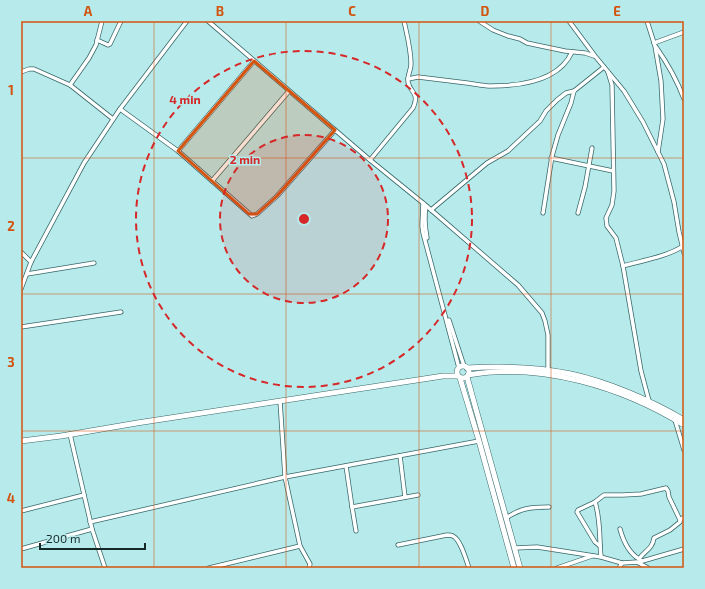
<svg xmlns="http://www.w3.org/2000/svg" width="705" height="589" viewBox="0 0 705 589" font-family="'Exo 2',sans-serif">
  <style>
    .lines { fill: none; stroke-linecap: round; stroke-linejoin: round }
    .street-casing { stroke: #386869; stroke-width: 5 }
    .secondary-casing { stroke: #386869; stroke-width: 6 }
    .street { stroke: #fff; stroke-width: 3.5 }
    .secondary { stroke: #fff; stroke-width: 5 }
    .marked { fill: #d3540f; fill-opacity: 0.2; stroke: #d3540f; stroke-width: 3; stroke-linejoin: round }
    .grid { fill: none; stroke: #d3540f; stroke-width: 1; stroke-opacity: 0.55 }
    .ring { fill: none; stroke: #d62828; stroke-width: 2; stroke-dasharray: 7 5 }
    .centre { fill: #d62828; stroke: #b7eaeb; stroke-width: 2 }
    .ring-label { font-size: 12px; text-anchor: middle; font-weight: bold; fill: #d62828; stroke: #b7eaeb; stroke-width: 3; stroke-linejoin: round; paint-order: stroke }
    .neatline { fill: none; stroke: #d3540f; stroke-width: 1.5 }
    .grid-label { font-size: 13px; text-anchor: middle; font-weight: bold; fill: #d3540f }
  </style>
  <rect width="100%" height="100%" fill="#b7eaeb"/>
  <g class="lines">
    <g class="street-casing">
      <g id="street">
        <path d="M 208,21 L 370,160 L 423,203 L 518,285 L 542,313 L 545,321 L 548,335 L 548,371"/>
        <path d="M 479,21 L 493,30 L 508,36 L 520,39 L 527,43 L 541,46 L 565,51 L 585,53 L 594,56"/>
        <path d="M 569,21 L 595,56 L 624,91 L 643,122 L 658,152"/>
        <path d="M 647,21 L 655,46 L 661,81 L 663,119 L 658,152 L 664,164 L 674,202 L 679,232 L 684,253"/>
        <path d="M 97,40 L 108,45 L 110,44 L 121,21"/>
        <path d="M 654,43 L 684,32"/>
        <path d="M 656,47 C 668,64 677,80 684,99"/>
        <path d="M 21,72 L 29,69 L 34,69 L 70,85 L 113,119"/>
        <path d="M 608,72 L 612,85 L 614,191 L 612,205 L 606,218 L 607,226 L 616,238 L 623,266 L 641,371 L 649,401"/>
        <path d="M 408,79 L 418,77 C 434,79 451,81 467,83 C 475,84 483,86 491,86 C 519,86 559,81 572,52"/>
        <path d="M 70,85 L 89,58 L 96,45 L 102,21"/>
        <path d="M 120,109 L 178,151 L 252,216 L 257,214 L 277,196 L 335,130"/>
        <path d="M 178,151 L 254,61"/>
        <path d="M 551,158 L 613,171"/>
        <path d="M 370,160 L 413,108 C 420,92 410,93 408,82 C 407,76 411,70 411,64 C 411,50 407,35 404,21"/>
        <path d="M 212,181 L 289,91"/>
        <path d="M 423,203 L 422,226 L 423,233 L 459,368"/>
        <path d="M 426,206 C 424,217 425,227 427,238"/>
        <path d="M 431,210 L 487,163 L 508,151 L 540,121 L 546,111 L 557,100 L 566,93 L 574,91"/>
        <path d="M 543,213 L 552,156 L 558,135 L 571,103 L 574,91 L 604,67"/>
        <path d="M 578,213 L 585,187 L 592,148"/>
        <path d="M 21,252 L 31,262"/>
        <path d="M 623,266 C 641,261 669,256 683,246"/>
        <path d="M 27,274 L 94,263"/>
        <path d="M 21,289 L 31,262 L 84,163 L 120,109 L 187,21"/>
        <path d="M 449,320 L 464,366"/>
        <path d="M 21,327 L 121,312"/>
        <path d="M 675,420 L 684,450"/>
        <path d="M 70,434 L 92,529 L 105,568"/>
        <path d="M 400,456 L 405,497"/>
        <path d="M 346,466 L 352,507"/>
        <path d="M 595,502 C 601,521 599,537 601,557"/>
        <path d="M 21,511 L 84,495"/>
        <path d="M 506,518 C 521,508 531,507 549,507"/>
        <path d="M 90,522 L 285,477 L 479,441"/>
        <path d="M 620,529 C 623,540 629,553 639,559"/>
        <path d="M 356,531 L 352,507 L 418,495"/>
        <path d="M 398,545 L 447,535 C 449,535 451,535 453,536 C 461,540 466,560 469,568"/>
        <path d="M 300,546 L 310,564 L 309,568"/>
        <path d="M 600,546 L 595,542 L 577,512 L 578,510 L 595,502 L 604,495 L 623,495 L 641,494 L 666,488 L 668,491 L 669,497 L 680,520"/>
        <path d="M 515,548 L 537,547 L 601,557 L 622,563 L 637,562 L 648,568"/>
        <path d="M 21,549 L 92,529"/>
        <path d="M 641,561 L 639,559 C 645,550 652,550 654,538 L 670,530 L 680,522 L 680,520 L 684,517"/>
        <path d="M 639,562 L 684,549"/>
        <path d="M 209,568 L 300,546 L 285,477 L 280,401"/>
        <path d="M 557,568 L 592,556"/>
        <path d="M 619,568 L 622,563"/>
      </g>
    </g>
    <g class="secondary-casing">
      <g id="secondary">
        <circle cx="463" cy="372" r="6"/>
        <path d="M 467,368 C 502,366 537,367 571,374 C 608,382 652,401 684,420"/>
        <path d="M 468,375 C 541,362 622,387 684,425"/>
        <path d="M 467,377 L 520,568"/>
        <path d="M 460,378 L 479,441 L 514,568"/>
        <path d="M 21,441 L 61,436 L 137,423 L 443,376 L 458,376"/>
      </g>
    </g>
    <use href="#street" class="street"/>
    <use href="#secondary" class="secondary"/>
  </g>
  <path class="marked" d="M 254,61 L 335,130 L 277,196 L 257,214 L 249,214 L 178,151 Z"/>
  <path class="grid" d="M 154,21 L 154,568M 286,21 L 286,568M 419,21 L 419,568M 551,21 L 551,568M 21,158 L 684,158M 21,294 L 684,294M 21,431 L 684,431"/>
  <circle cx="304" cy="219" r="84" fill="#d62828" fill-opacity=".12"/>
  <g class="ring">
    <circle cx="304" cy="219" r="84"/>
    <circle cx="304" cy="219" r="168"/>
  </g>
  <circle cx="304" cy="219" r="6" class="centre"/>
  <g class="ring-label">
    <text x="185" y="104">4 min</text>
    <text x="245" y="164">2 min</text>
  </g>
  <rect width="705" height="589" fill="none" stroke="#b7eaeb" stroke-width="44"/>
  <path d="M40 543v6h105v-6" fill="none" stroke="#142828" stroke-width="2"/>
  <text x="46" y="543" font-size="12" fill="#142828" stroke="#b7eaeb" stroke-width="3" paint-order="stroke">200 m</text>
  <rect x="22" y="22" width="661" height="545" class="neatline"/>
  <g class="grid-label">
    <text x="88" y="16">A</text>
    <text x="220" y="16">B</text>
    <text x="352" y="16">C</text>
    <text x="485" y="16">D</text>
    <text x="617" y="16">E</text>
    <text x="11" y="95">1</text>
    <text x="11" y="231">2</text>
    <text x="11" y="367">3</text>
    <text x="11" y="503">4</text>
  </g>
</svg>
